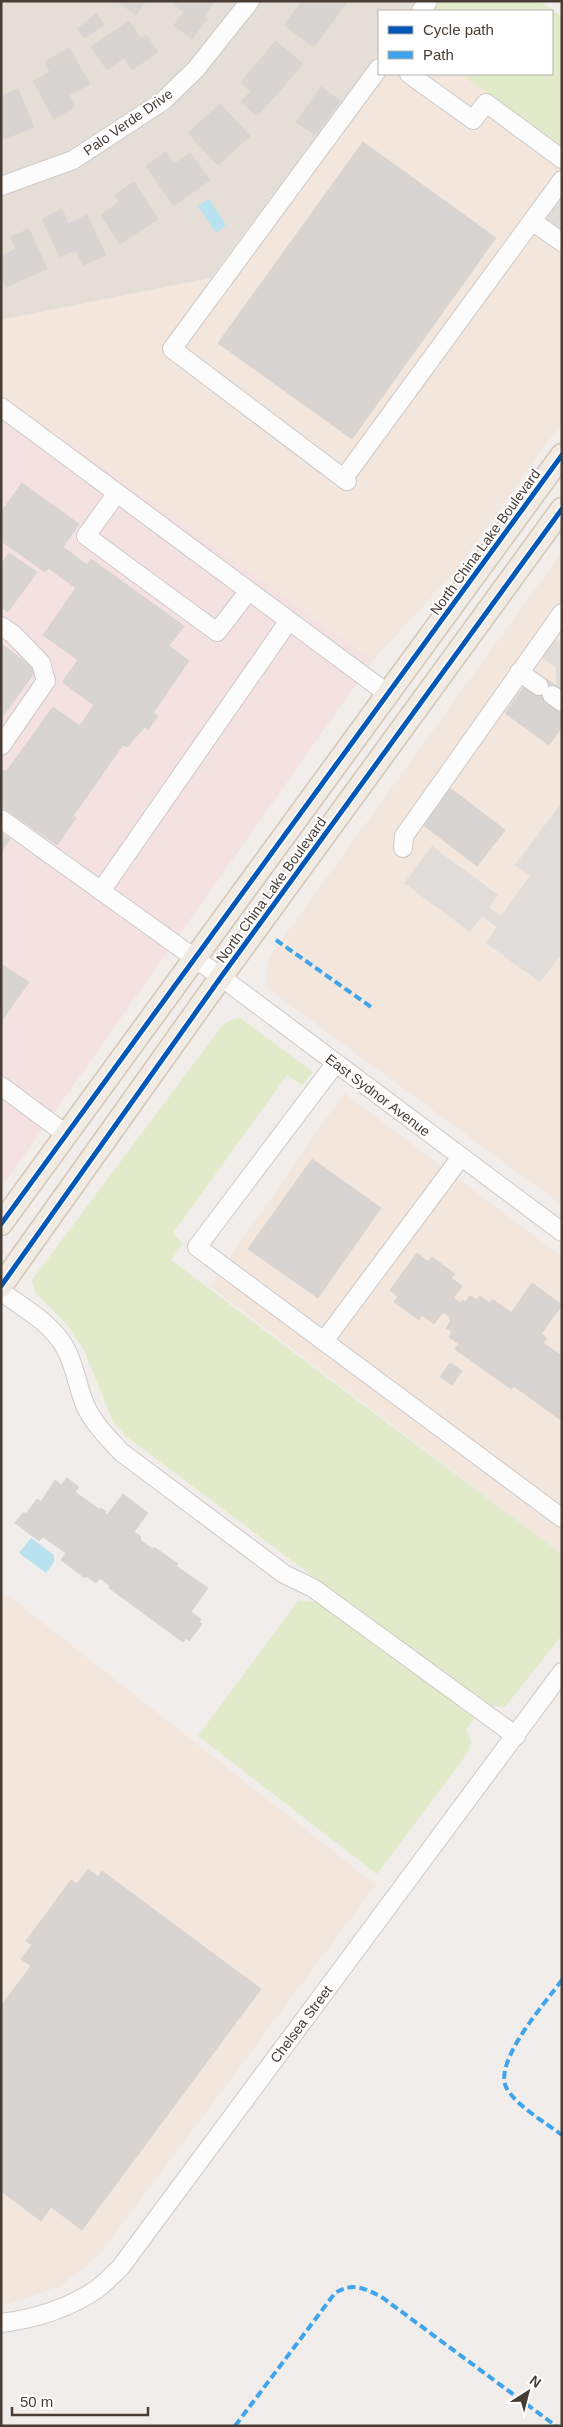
<svg xmlns="http://www.w3.org/2000/svg" width="563" height="2427" viewBox="0 0 563 2427" font-family="Arial,sans-serif">
  <style>
    .residential { fill: #e5ded7 }
    .commercial { fill: #f3e6dc }
    .medical { fill: #f3e2e1 }
    .green { fill: #e2ebc9 }
    .parking { fill: #dfdcda }
    .water { fill: #b9e2f0 }
    .building { fill: #d8d4d1; stroke: #d9d4d0 }
    .lines { fill: none; stroke-linecap: round; stroke-linejoin: round }
    .minor-casing { stroke: #cdc9c6; stroke-width: 20 }
    .major-casing { stroke: #d3c6b7; stroke-width: 25 }
    .minor { stroke: #fdfcfc; stroke-width: 18 }
    .major { stroke: #f1ebe3; stroke-width: 22 }
    .quiet { stroke: #3fa4eb; stroke-width: 4; stroke-dasharray: 8 4; stroke-linecap: butt }
    .cycleway-casing { stroke: #fff; stroke-width: 8 }
    .cycleway { stroke: #0057b8; stroke-width: 5 }
    .labels { text-anchor: middle; stroke-width: 4; stroke-linejoin: round; paint-order: stroke }
    .street-label { font-size: 14px; fill: #473d35; stroke: #fff }
  </style>
  <rect width="100%" height="100%" fill="#f0edea"/>
  <path class="residential" d="M 1,1 L 417,1 L 409,11 L 379,11 L 379,52 L 211,278 L 1,320 Z"/>
  <g class="commercial">
    <path d="M 417,1 L 540,1 L 562,17 L 562,422 L 455,572 L 373,660 L 1,395 L 1,320 L 211,278 L 379,52 L 379,74 L 552,74 L 552,11 L 409,11 Z"/>
    <path d="M 562,552 L 562,1205 L 267,988 L 268,959 Z"/>
    <path d="M 344,1093 L 562,1257 L 562,1554 L 210,1286 Z"/>
    <path d="M 1,1590 L 376,1885 L 98,2256 L 60,2286 L 1,2306 Z"/>
  </g>
  <path class="medical" d="M 1,395 L 373,660 L 1,1188 Z"/>
  <g class="green">
    <path d="M 436,1 L 540,1 L 562,17 L 562,145 L 460,74 L 552,74 L 552,11 L 429,11 Z"/>
    <path d="M 240,1018 L 313,1072 L 302,1085 L 287,1075 L 173,1233 L 183,1244 L 171,1260 L 562,1554 L 562,1635 L 505,1707 L 486,1706 L 127,1437 L 113,1422 L 84,1350 L 69,1327 L 35,1292 L 32,1280 L 222,1026 L 230,1020 Z"/>
    <path d="M 298,1601 L 325,1602 L 474,1718 L 466,1730 L 471,1740 L 469,1751 L 377,1874 L 198,1736 Z"/>
  </g>
  <g class="parking">
    <path d="M 562,195 L 562,242 L 539,226 Z"/>
    <path d="M 550,635 L 562,644 L 562,693 L 556,688 L 556,668 L 536,653 Z"/>
    <path d="M 562,802 L 562,953 L 540,982 L 486,943 L 497,927 L 482,916 L 470,932 L 404,883 L 432,846 L 498,895 L 489,907 L 501,916 L 530,876 L 515,865 Z"/>
  </g>
  <g class="water">
    <path d="M 209,199 L 226,225 L 216,233 L 198,206 Z"/>
    <path d="M 31,1538 L 54,1555 L 54,1562 L 46,1573 L 19,1553 Z"/>
  </g>
  <g class="building">
    <path d="M 117,1 L 146,1 L 136,15 Z"/>
    <path d="M 170,1 L 215,1 L 204,16 L 207,19 L 192,39 L 174,25 L 184,12 Z"/>
    <path d="M 302,1 L 348,1 L 314,47 L 284,25 Z"/>
    <path d="M 96,14 L 104,24 L 85,38 L 77,29 Z"/>
    <path d="M 129,21 L 141,39 L 146,35 L 158,52 L 132,70 L 124,58 L 107,70 L 91,47 Z"/>
    <path d="M 276,41 L 303,64 L 257,116 L 241,102 L 251,91 L 241,82 Z"/>
    <path d="M 69,48 L 90,84 L 69,95 L 75,107 L 54,119 L 33,81 L 50,72 L 45,62 Z"/>
    <path d="M 321,87 L 340,101 L 315,135 L 296,122 Z"/>
    <path d="M 18,89 L 34,127 L 1,140 L 1,96 Z"/>
    <path d="M 220,104 L 250,136 L 218,165 L 188,133 Z"/>
    <path d="M 363,142 L 496,238 L 352,439 L 218,343 Z"/>
    <path d="M 166,152 L 174,164 L 190,153 L 210,180 L 174,206 L 146,166 Z"/>
    <path d="M 134,182 L 158,219 L 120,244 L 101,215 L 119,202 L 115,195 Z"/>
    <path d="M 62,209 L 68,224 L 87,215 L 106,255 L 83,265 L 76,250 L 60,257 L 42,219 Z"/>
    <path d="M 29,229 L 47,269 L 6,287 L 1,277 L 1,256 L 16,249 L 11,237 Z"/>
    <path d="M 22,483 L 79,524 L 63,547 L 87,565 L 91,559 L 184,626 L 169,646 L 189,661 L 153,713 L 158,716 L 148,730 L 145,727 L 127,747 L 123,745 L 73,816 L 76,818 L 57,845 L 1,806 L 1,773 L 3,770 L 6,772 L 53,707 L 80,726 L 94,705 L 62,682 L 78,660 L 43,635 L 76,588 L 48,568 L 45,572 L 1,541 L 1,512 Z"/>
    <path d="M 9,553 L 37,572 L 8,612 L 1,607 L 1,564 Z"/>
    <path d="M 1,644 L 36,670 L 1,719 Z"/>
    <path d="M 545,678 L 558,687 L 550,698 L 562,707 L 562,727 L 549,745 L 505,713 L 527,682 L 537,689 Z"/>
    <path d="M 450,788 L 505,830 L 477,866 L 422,824 Z"/>
    <path d="M 1,833 L 10,839 L 1,852 Z"/>
    <path d="M 1,964 L 29,982 L 1,1022 Z"/>
    <path d="M 312,1159 L 381,1208 L 318,1298 L 248,1249 Z"/>
    <path d="M 417,1253 L 428,1262 L 432,1257 L 455,1274 L 451,1278 L 462,1286 L 434,1324 L 422,1315 L 419,1320 L 394,1302 L 398,1297 L 390,1290 Z"/>
    <path d="M 532,1283 L 562,1305 L 541,1334 L 511,1313 Z"/>
    <path d="M 470,1296 L 477,1300 L 480,1296 L 490,1303 L 492,1299 L 547,1338 L 543,1343 L 562,1356 L 562,1421 L 514,1386 L 511,1389 L 455,1349 L 459,1344 L 449,1337 L 452,1332 L 446,1328 L 451,1321 L 449,1319 L 463,1300 L 465,1302 Z"/>
    <path d="M 453,1298 L 461,1303 L 450,1317 L 443,1312 Z"/>
    <path d="M 450,1363 L 462,1371 L 452,1385 L 440,1377 Z"/>
    <path d="M 67,1478 L 79,1487 L 75,1492 L 100,1510 L 101,1508 L 106,1512 L 105,1513 L 140,1536 L 141,1541 L 153,1549 L 154,1547 L 178,1564 L 176,1566 L 208,1588 L 191,1612 L 201,1619 L 199,1622 L 202,1624 L 189,1641 L 186,1638 L 183,1642 L 109,1588 L 110,1586 L 100,1578 L 96,1583 L 86,1576 L 85,1578 L 61,1560 L 66,1553 L 43,1537 L 39,1541 L 15,1523 L 24,1512 L 26,1514 L 37,1499 L 41,1502 L 55,1480 L 61,1485 Z"/>
    <path d="M 123,1494 L 148,1513 L 133,1533 L 108,1514 Z"/>
    <path d="M 88,1869 L 98,1877 L 102,1871 L 261,1989 L 82,2230 L 51,2207 L 41,2221 L 1,2191 L 1,2006 L 31,1966 L 21,1959 L 32,1945 L 26,1941 L 71,1880 L 77,1884 Z"/>
  </g>
  <g class="lines">
    <g class="minor-casing">
      <g id="minor">
        <path d="M 421,11 L 428,1"/>
        <path d="M 409,74 L 473,120 L 486,103 L 562,159"/>
        <path d="M 1,186 L 73,160 L 163,101 L 196,69 L 250,1"/>
        <path d="M 539,226 L 562,242"/>
        <path d="M 1,407 L 388,694"/>
        <path d="M 344,478 L 562,180"/>
        <path d="M 347,481 L 172,349 L 379,68"/>
        <path d="M 117,493 L 86,536 L 217,632 L 248,592"/>
        <path d="M 1,626 L 13,634 L 41,663 L 46,681 L 1,746"/>
        <path d="M 519,672 L 539,686"/>
        <path d="M 552,695 L 562,702"/>
        <path d="M 1,819 L 221,977 L 562,1232"/>
        <path d="M 403,848 L 404,836 L 562,613"/>
        <path d="M 101,891 L 288,622"/>
        <path d="M 335,1064 L 197,1247 L 562,1518"/>
        <path d="M 1,1086 L 67,1135"/>
        <path d="M 1,1291 C 21,1307 45,1319 60,1340 C 75,1360 76,1385 86,1407 C 94,1424 108,1438 121,1452 L 284,1574 L 313,1588 L 516,1736"/>
        <path d="M 324,1341 L 461,1157"/>
        <path d="M 1,2323 C 34,2319 69,2308 97,2289 C 105,2283 112,2275 120,2268 L 562,1672"/>
      </g>
    </g>
    <g class="major-casing">
      <g id="major">
        <path d="M 1,1224 L 562,455"/>
        <path d="M 1,1286 L 221,977 L 562,509"/>
      </g>
    </g>
    <use href="#minor" class="minor"/>
    <use href="#major" class="major"/>
    <g class="quiet">
      <path d="M 276,940 L 374,1009"/>
      <path d="M 562,1980 C 546,2002 494,2060 506,2087 C 515,2105 546,2123 562,2135"/>
      <path d="M 235,2426 L 335,2293 C 353,2282 365,2288 383,2298 L 556,2426"/>
    </g>
    <g class="cycleway-casing">
      <g id="cycleway">
        <path d="M 1,1224 L 562,455"/>
        <path d="M 1,1286 L 221,977 L 562,509"/>
      </g>
    </g>
    <use href="#cycleway" class="cycleway"/>
  </g>
  <g class="labels">
    <g class="street-label">
      <text transform="translate(128 122) rotate(-35)" y="5">Palo Verde Drive</text>
      <text transform="translate(485 542) rotate(-54)" y="5">North China Lake Boulevard</text>
      <text transform="translate(271 890) rotate(-54)" y="5">North China Lake Boulevard</text>
      <text transform="translate(378 1095) rotate(37)" y="5">East Sydnor Avenue</text>
      <text transform="translate(301 2024) rotate(-53)" y="5">Chelsea Street</text>
    </g>
  </g>
  <rect width="563" height="2427" fill="none" stroke="#473d35" stroke-width="5"/>
  <rect x="378" y="10" width="175" height="65" fill="#ffffff" stroke="#b5b1ae"/>
  <rect x="388" y="26" width="25" height="8" fill="#0057b8" stroke="#b5b1ae"/>
  <text x="423" y="35" font-size="15" fill="#473d35">Cycle path</text>
  <rect x="388" y="51" width="25" height="8" fill="#3fa4eb" stroke="#b5b1ae"/>
  <text x="423" y="60" font-size="15" fill="#473d35">Path</text>
  <g transform="translate(528 2392) rotate(36)" stroke="#ffffff" stroke-width="4" paint-order="stroke">
  <path d="M0-4L9 19L0 12L-9 19Z" fill="#473d35"/>
  <text y="-8" font-size="14" font-weight="bold" text-anchor="middle" fill="#473d35">N</text>
  </g>
  <path d="M12 2407v8h136v-8" fill="none" stroke="#473d35" stroke-width="2.5"/>
  <text x="20" y="2407" font-size="15" fill="#473d35" stroke="#ffffff" stroke-width="4" paint-order="stroke">50 m</text>
</svg>
